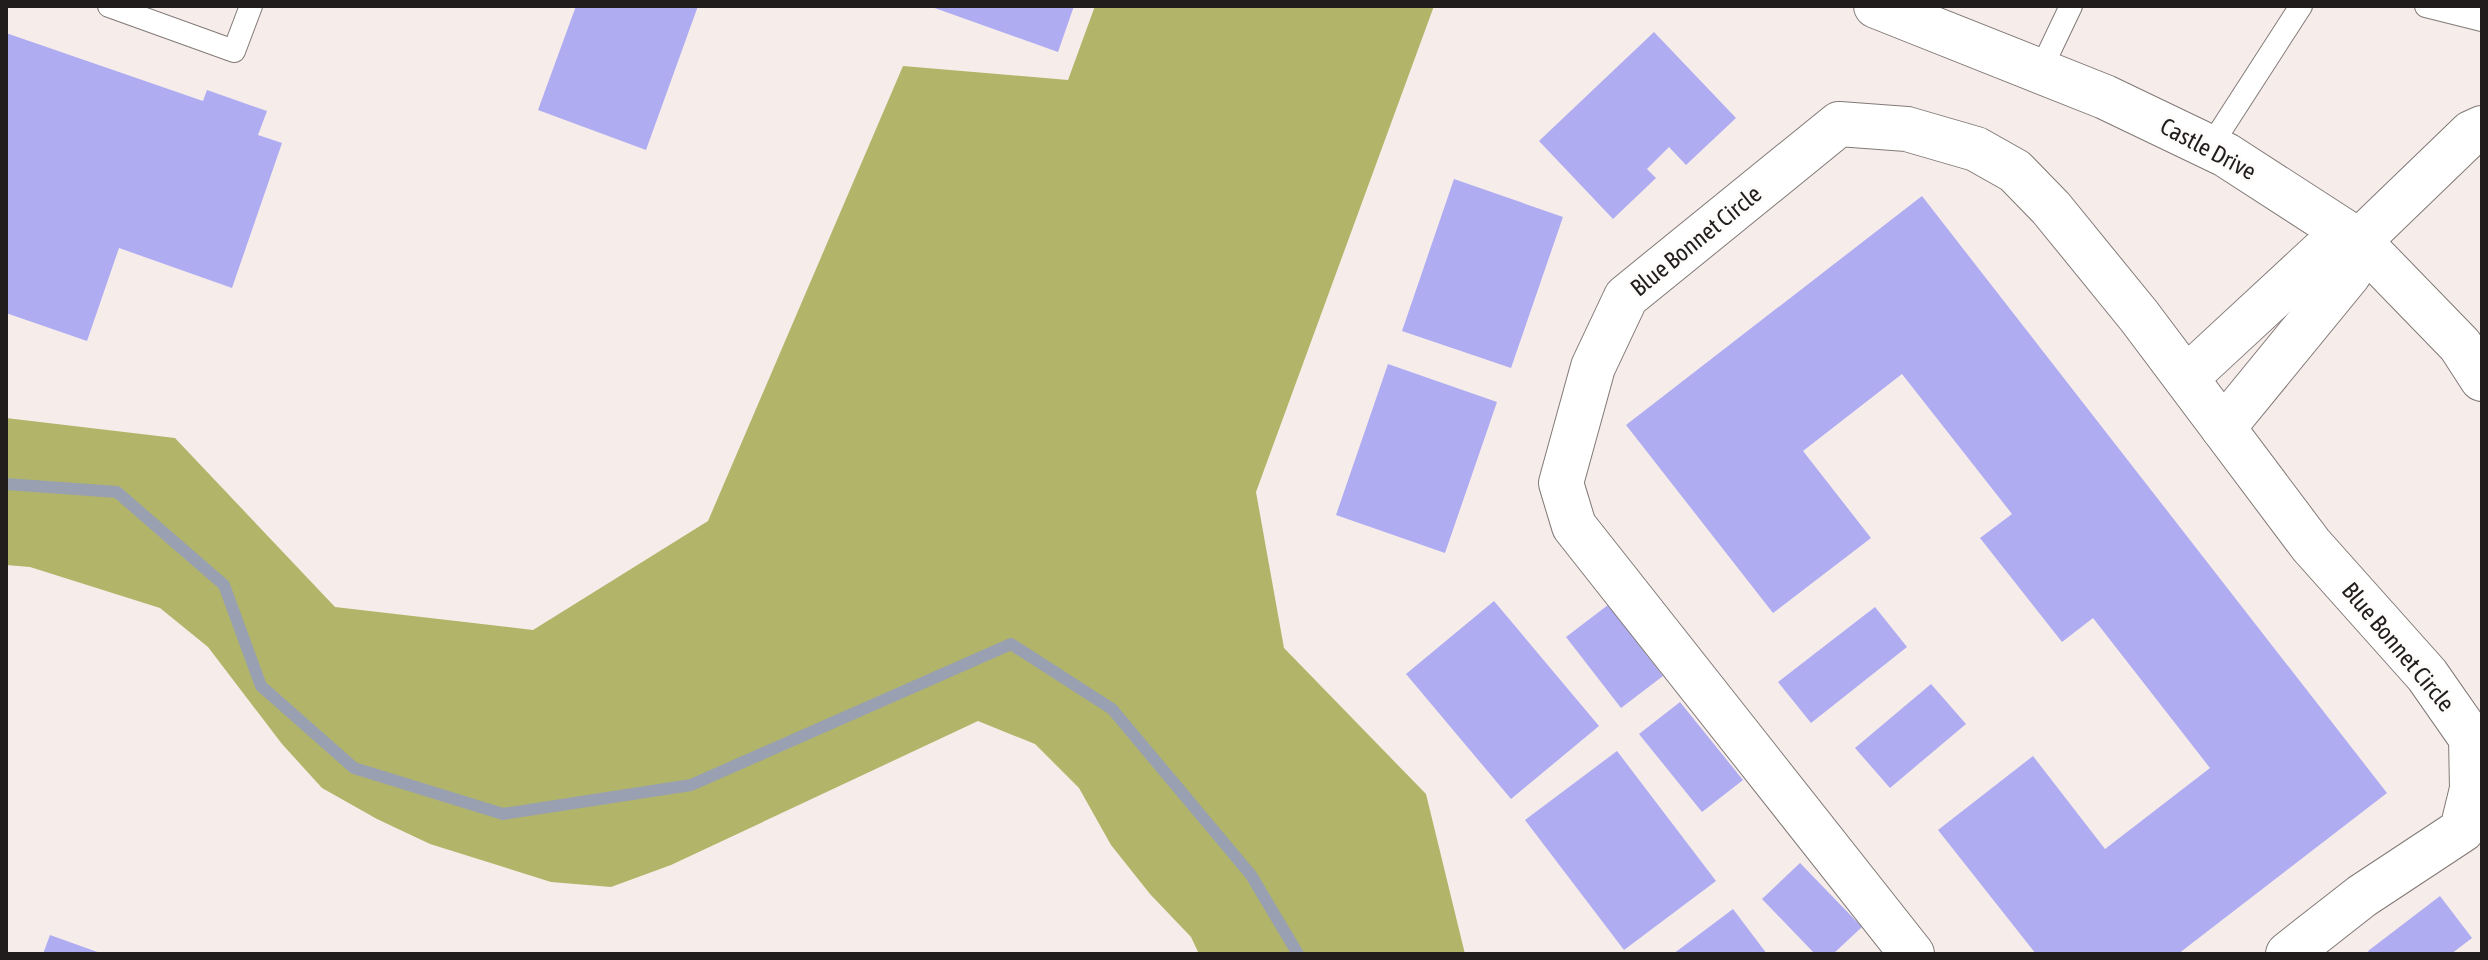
<svg xmlns="http://www.w3.org/2000/svg" width="2488" height="960" viewBox="0 0 2488 960" font-family="'Asap Condensed',sans-serif">
  <style>
    .forest { fill: #b2b569 }
    .lines { fill: none; stroke-linecap: round; stroke-linejoin: round }
    .stream { stroke: #98a0b2; stroke-width: 12 }
    .building { fill: #afacf2 }
    .lane-casing { stroke: #817976; stroke-width: 24 }
    .street-casing { stroke: #817976; stroke-width: 46 }
    .secondary-casing { stroke: #817976; stroke-width: 46 }
    .lane { stroke: #fff; stroke-width: 22 }
    .street { stroke: #fff; stroke-width: 44 }
    .secondary { stroke: #fff; stroke-width: 44 }
    .labels { text-anchor: middle; stroke-width: 6; stroke-linejoin: round; paint-order: stroke }
    .street-label { font-size: 24px; fill: #201d1c; stroke: #fefcfb }
  </style>
  <rect width="100%" height="100%" fill="#f6edea"/>
  <path class="forest" d="M 1095,6 L 1434,6 L 1256,492 L 1284,648 L 1426,794 L 1465,954 L 1199,954 L 1191,937 L 1150,894 L 1111,845 L 1079,788 L 1035,744 L 978,721 L 671,865 L 611,887 L 551,882 L 430,844 L 377,819 L 322,788 L 282,744 L 208,647 L 160,608 L 30,567 L 6,565 L 6,418 L 175,438 L 335,607 L 533,630 L 708,521 L 903,66 L 1068,80 Z"/>
  <g class="lines">
    <path class="stream" d="M 6,484 L 117,492 L 224,585 L 261,686 L 354,768 L 503,814 L 691,785 L 1011,644 L 1112,709 L 1251,875 L 1298,954"/>
  </g>
  <g class="building">
    <path d="M 576,6 L 698,6 L 646,150 L 538,110 Z"/>
    <path d="M 929,6 L 1074,6 L 1058,52 Z"/>
    <path d="M 1654,32 L 1736,118 L 1686,165 L 1669,147 L 1647,169 L 1656,178 L 1613,219 L 1539,141 Z"/>
    <path d="M 6,33 L 203,101 L 207,90 L 267,111 L 258,135 L 282,143 L 232,288 L 119,248 L 87,341 L 6,313 Z"/>
    <path d="M 1454,179 L 1563,217 L 1511,368 L 1402,331 Z"/>
    <path d="M 1922,196 L 2387,793 L 2178,954 L 2036,954 L 1938,830 L 2033,756 L 2105,849 L 2210,768 L 2093,618 L 2062,642 L 1980,538 L 2012,514 L 1902,374 L 1803,451 L 1871,538 L 1773,613 L 1626,425 Z"/>
    <path d="M 1388,364 L 1497,402 L 1445,553 L 1336,515 Z"/>
    <path d="M 1494,601 L 1599,726 L 1511,799 L 1406,674 Z"/>
    <path d="M 1608,605 L 1663,676 L 1621,708 L 1566,637 Z"/>
    <path d="M 1875,607 L 1907,647 L 1811,723 L 1778,682 Z"/>
    <path d="M 1931,684 L 1966,724 L 1890,788 L 1855,748 Z"/>
    <path d="M 1680,702 L 1743,780 L 1702,812 L 1639,734 Z"/>
    <path d="M 1617,751 L 1716,881 L 1624,950 L 1525,820 Z"/>
    <path d="M 1800,863 L 1862,927 L 1833,954 L 1815,954 L 1762,899 Z"/>
    <path d="M 2440,896 L 2472,938 L 2451,954 L 2370,954 L 2368,951 Z"/>
    <path d="M 1733,909 L 1767,954 L 1673,954 Z"/>
    <path d="M 50,935 L 103,954 L 43,954 Z"/>
  </g>
  <g class="lines">
    <g class="lane-casing">
      <g id="lane">
        <path d="M 109,6 L 234,51 L 251,6"/>
        <path d="M 2426,6 L 2482,20"/>
        <path d="M 2040,71 L 2071,6"/>
        <path d="M 2210,147 L 2301,6"/>
      </g>
    </g>
    <g class="street-casing">
      <g id="street">
        <path d="M 2186,378 L 2322,252 L 2359,241"/>
        <path d="M 2223,428 L 2349,274 L 2359,241"/>
        <path d="M 1912,954 L 1574,526 L 1561,483 L 1593,367 L 1626,297 L 1839,124 L 1907,129 L 1976,149 L 2015,171 L 2051,208 L 2139,316 L 2311,545 L 2427,675 L 2471,738 L 2472,789 L 2462,830 L 2362,896 L 2288,954"/>
      </g>
    </g>
    <g class="secondary-casing">
      <g id="secondary">
        <path d="M 1876,6 L 2105,97 L 2226,155 L 2359,241 L 2460,345 L 2482,379"/>
        <path d="M 2359,241 L 2471,133 L 2482,128"/>
      </g>
    </g>
    <use href="#lane" class="lane"/>
    <use href="#street" class="street"/>
    <use href="#secondary" class="secondary"/>
  </g>
  <g class="labels">
    <g class="street-label">
      <text transform="translate(2208 149) rotate(28)" y="8">Castle Drive</text>
      <text transform="translate(1696 241) rotate(-39)" y="8">Blue Bonnet Circle</text>
      <text transform="translate(2398 647) rotate(50)" y="8">Blue Bonnet Circle</text>
    </g>
  </g>
  <rect width="2488" height="960" fill="none" stroke="#201d1c" stroke-width="16"/>
</svg>
